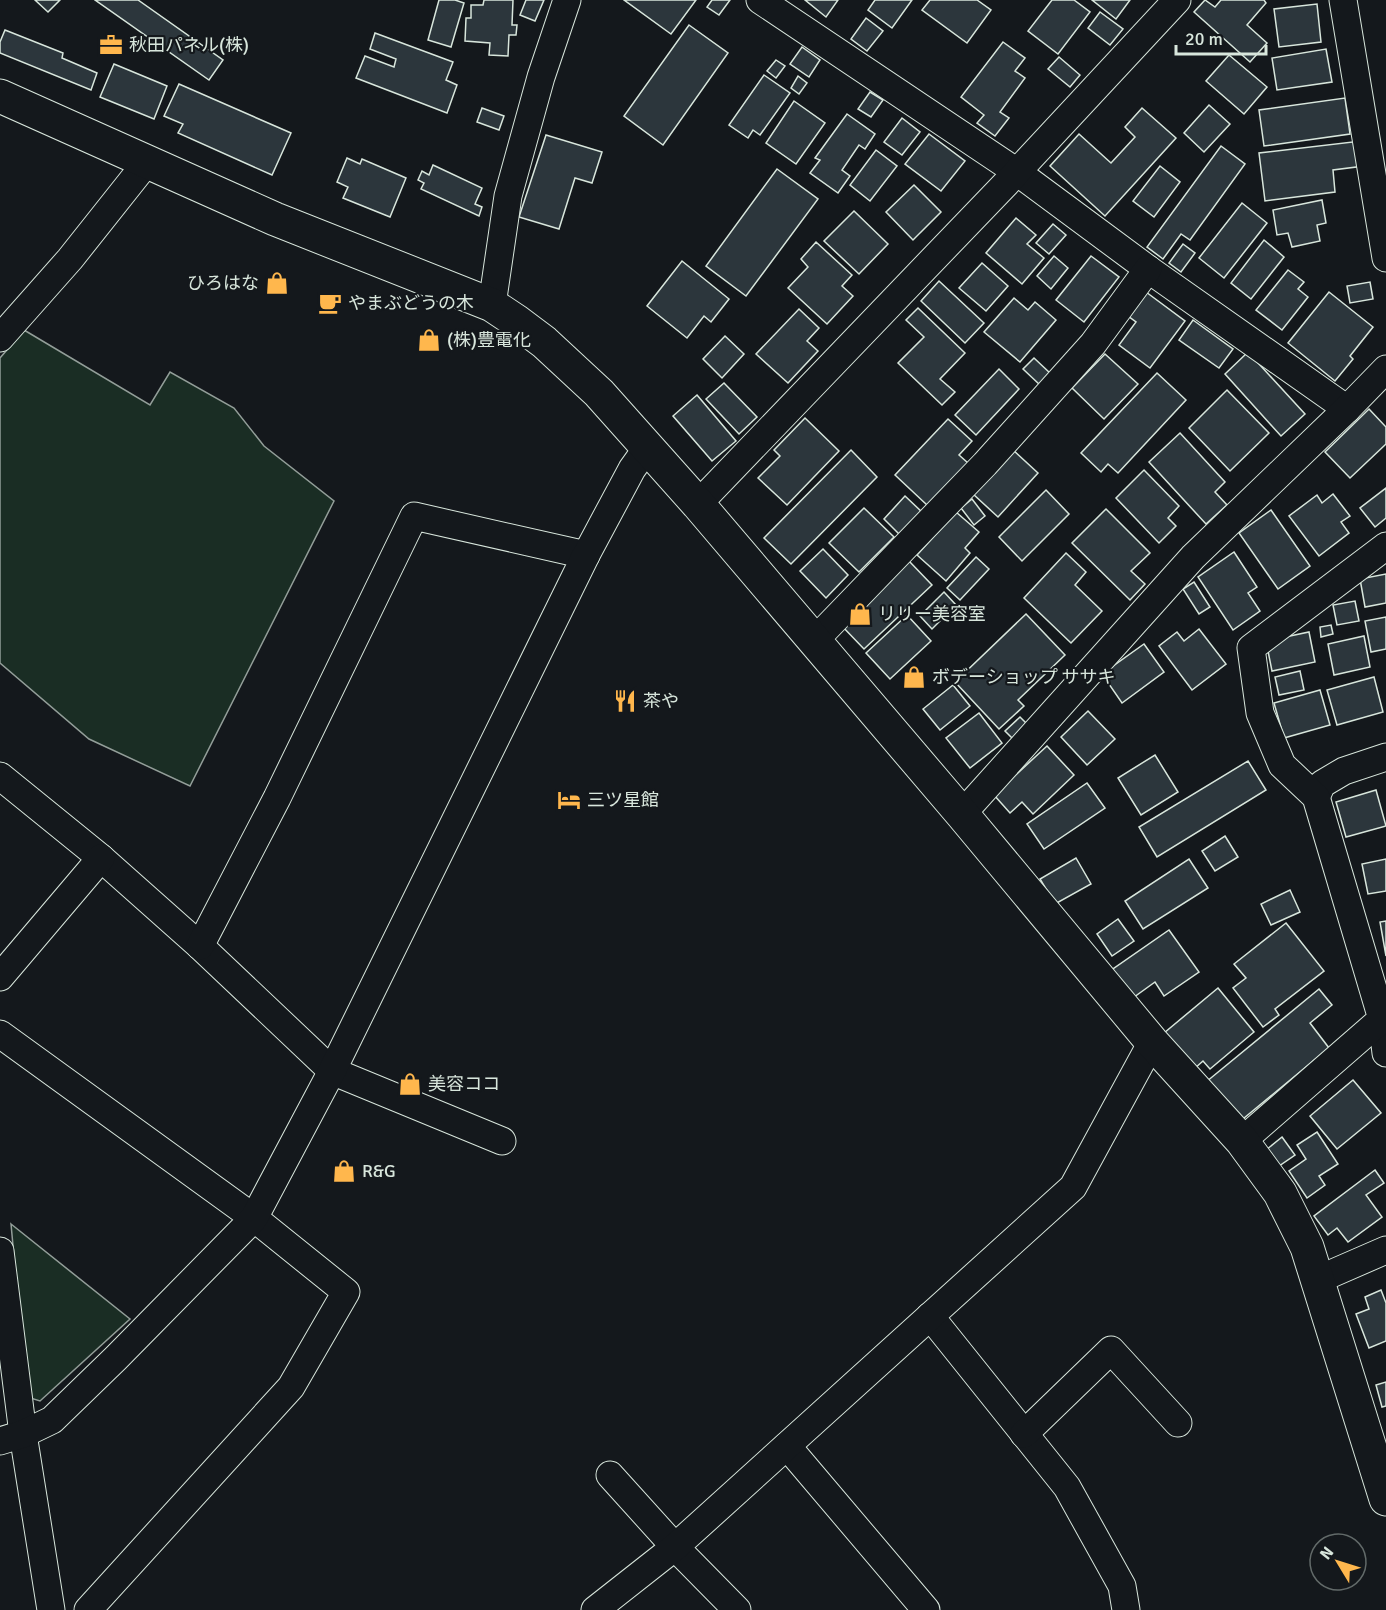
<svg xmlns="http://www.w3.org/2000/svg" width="1386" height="1610" viewBox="0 0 1386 1610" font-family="Signika,'Noto Sans JP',sans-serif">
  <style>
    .green { fill: #1a2d24; stroke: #939e99; stroke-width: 1.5 }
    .building { fill: #2c363c; stroke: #d8e6dc; stroke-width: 1.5 }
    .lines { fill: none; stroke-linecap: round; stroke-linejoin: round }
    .minor-casing { stroke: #d8e6dc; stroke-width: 29 }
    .tertiary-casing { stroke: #d8e6dc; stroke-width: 35 }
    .minor { stroke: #14181c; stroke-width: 27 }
    .tertiary { stroke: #14181c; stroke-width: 33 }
    .labels { text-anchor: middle; stroke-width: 4.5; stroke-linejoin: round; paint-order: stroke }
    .poi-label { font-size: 18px; fill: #d8e6dc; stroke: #14181c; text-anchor: start }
  </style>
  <rect width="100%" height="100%" fill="#14181c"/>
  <g class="green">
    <path d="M 24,330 L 150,405 L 170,372 L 234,408 L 264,446 L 334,501 L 190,786 L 89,739 L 0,663 L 0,358 Z"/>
    <path d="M 11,1224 L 130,1319 L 40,1401 L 27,1397 Z"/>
  </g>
  <g class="building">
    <path d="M 35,0 L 60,0 L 48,12 Z"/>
    <path d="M 95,0 L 138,0 L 223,60 L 209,80 Z"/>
    <path d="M 439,0 L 455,0 L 464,3 L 451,47 L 428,40 Z"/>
    <path d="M 484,0 L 513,0 L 512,25 L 517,25 L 516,35 L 509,35 L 508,56 L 489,55 L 490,43 L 465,41 L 466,18 L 471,18 L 471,5 L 483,5 Z"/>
    <path d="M 526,0 L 544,0 L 535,21 L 520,15 Z"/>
    <path d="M 624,0 L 696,0 L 671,34 Z"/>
    <path d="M 712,0 L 730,0 L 719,15 L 707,7 Z"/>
    <path d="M 805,0 L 838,0 L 826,17 Z"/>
    <path d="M 875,0 L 912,0 L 892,28 L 868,10 Z"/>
    <path d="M 930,0 L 977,0 L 991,10 L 967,43 L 922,10 Z"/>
    <path d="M 1052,0 L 1074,0 L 1090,12 L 1058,54 L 1028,31 Z"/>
    <path d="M 1092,0 L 1130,0 L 1116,19 Z"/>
    <path d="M 1205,0 L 1215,7 L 1221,0 L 1264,0 L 1266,3 L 1247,25 L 1267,43 L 1250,62 L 1194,12 Z"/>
    <path d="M 1317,4 L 1321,42 L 1279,47 L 1274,9 Z"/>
    <path d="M 1100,12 L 1123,29 L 1110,45 L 1088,28 Z"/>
    <path d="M 866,18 L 883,31 L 867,51 L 851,39 Z"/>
    <path d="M 689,25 L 728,53 L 663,145 L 624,116 Z"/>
    <path d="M 5,30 L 63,53 L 62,58 L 97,73 L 91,90 L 0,53 L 0,42 Z"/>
    <path d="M 375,33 L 453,62 L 446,80 L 457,85 L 447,113 L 356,78 L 365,56 L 394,67 L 396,59 L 370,49 Z"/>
    <path d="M 1003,42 L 1025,58 L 1015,71 L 1025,78 L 1000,112 L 1009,118 L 995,136 L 977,123 L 984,115 L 961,97 Z"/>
    <path d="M 802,47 L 820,60 L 809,77 L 790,64 Z"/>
    <path d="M 1326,49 L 1332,82 L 1277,90 L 1272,58 Z"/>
    <path d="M 1229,55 L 1267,87 L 1244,114 L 1206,81 Z"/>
    <path d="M 1059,57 L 1080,75 L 1070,87 L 1048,69 Z"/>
    <path d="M 776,60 L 785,66 L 776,78 L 767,71 Z"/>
    <path d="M 114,64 L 167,86 L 154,119 L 100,97 Z"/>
    <path d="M 764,75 L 790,93 L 760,135 L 753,130 L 748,138 L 729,125 Z"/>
    <path d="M 798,76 L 807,83 L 799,94 L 791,88 Z"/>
    <path d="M 179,84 L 291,133 L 272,175 L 178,133 L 183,124 L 164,116 Z"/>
    <path d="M 870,92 L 883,100 L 871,117 L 858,109 Z"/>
    <path d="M 1345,98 L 1350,134 L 1264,146 L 1259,110 Z"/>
    <path d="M 794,101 L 825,123 L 796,164 L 766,143 Z"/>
    <path d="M 1209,105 L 1230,124 L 1204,152 L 1184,133 Z"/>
    <path d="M 482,108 L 504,116 L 499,130 L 477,122 Z"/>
    <path d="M 1142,108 L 1176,138 L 1105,216 L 1050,166 L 1079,134 L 1111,163 L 1135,137 L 1125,127 Z"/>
    <path d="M 847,114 L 875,134 L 865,149 L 859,145 L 842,170 L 850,176 L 838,193 L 810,173 L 820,160 L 815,158 Z"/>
    <path d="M 902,118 L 920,132 L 902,155 L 884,142 Z"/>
    <path d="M 929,134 L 965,161 L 941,191 L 905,164 Z"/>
    <path d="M 546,135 L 602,152 L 592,183 L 575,178 L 559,229 L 519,217 Z"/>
    <path d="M 1361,141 L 1364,166 L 1333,170 L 1335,192 L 1265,201 L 1259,153 Z"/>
    <path d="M 1221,146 L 1245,164 L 1190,240 L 1181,234 L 1163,259 L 1147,247 Z"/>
    <path d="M 876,150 L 897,166 L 870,201 L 850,185 Z"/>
    <path d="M 347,158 L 360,164 L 362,159 L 406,178 L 390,217 L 343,198 L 348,187 L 337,182 Z"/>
    <path d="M 433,165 L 482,188 L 475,204 L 482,207 L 479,216 L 421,189 L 424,183 L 418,180 L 422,171 L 429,175 Z"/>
    <path d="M 1160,166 L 1180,182 L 1154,217 L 1133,201 Z"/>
    <path d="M 777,169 L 818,199 L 746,296 L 706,266 Z"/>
    <path d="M 914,185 L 941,212 L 913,240 L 886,212 Z"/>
    <path d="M 1322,200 L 1326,223 L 1317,225 L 1320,241 L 1292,247 L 1288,233 L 1277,235 L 1273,210 Z"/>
    <path d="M 1242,203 L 1267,223 L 1224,278 L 1199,258 Z"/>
    <path d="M 854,211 L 888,244 L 859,274 L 824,241 Z"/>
    <path d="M 1016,218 L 1036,235 L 1027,244 L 1044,258 L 1022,284 L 986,253 Z"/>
    <path d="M 1053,224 L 1066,235 L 1049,254 L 1036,243 Z"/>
    <path d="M 1264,240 L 1284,257 L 1251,299 L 1231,283 Z"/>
    <path d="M 816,242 L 852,275 L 842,286 L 853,296 L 827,324 L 788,288 L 808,267 L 801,259 Z"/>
    <path d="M 1183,244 L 1195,253 L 1181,272 L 1169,263 Z"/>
    <path d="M 1054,256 L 1068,268 L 1051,289 L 1037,276 Z"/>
    <path d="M 1091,256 L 1119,277 L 1084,322 L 1056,300 Z"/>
    <path d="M 682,261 L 729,299 L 711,322 L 704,316 L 687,338 L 647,306 Z"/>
    <path d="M 982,263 L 1008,286 L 986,311 L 959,288 Z"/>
    <path d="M 1288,270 L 1304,282 L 1298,289 L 1308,297 L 1282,330 L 1256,310 Z"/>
    <path d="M 939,281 L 984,323 L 965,343 L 921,301 Z"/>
    <path d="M 1370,282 L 1373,299 L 1350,303 L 1347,286 Z"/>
    <path d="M 1146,292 L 1185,321 L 1150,368 L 1119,345 L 1136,322 L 1128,316 Z"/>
    <path d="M 1329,292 L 1373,327 L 1350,356 L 1353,359 L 1335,381 L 1288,343 Z"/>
    <path d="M 1014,298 L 1028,310 L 1035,302 L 1056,320 L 1020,362 L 984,332 Z"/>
    <path d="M 918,308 L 965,353 L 940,379 L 955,392 L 942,405 L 898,363 L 924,337 L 906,320 Z"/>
    <path d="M 799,309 L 819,328 L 807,341 L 818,351 L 788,383 L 756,354 Z"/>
    <path d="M 1193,320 L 1233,349 L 1219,368 L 1179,340 Z"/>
    <path d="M 725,336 L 744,354 L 722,378 L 703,359 Z"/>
    <path d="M 1248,352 L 1305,414 L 1281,436 L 1225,374 Z"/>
    <path d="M 1105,354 L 1138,384 L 1104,419 L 1072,388 Z"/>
    <path d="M 1034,358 L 1051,374 L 1040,385 L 1023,369 Z"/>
    <path d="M 999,369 L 1019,389 L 976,435 L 955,415 Z"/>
    <path d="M 1157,373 L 1186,400 L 1118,473 L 1108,464 L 1101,472 L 1081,453 Z"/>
    <path d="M 724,383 L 757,417 L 739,434 L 706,399 Z"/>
    <path d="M 1227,390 L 1269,433 L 1230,471 L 1189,428 Z"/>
    <path d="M 697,395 L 736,441 L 712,461 L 673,416 Z"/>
    <path d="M 1369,409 L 1386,427 L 1386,444 L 1350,478 L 1325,452 Z"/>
    <path d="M 805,418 L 839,451 L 787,505 L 758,478 L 780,456 L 774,450 Z"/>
    <path d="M 948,419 L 972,441 L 959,455 L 968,463 L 927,505 L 895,475 Z"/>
    <path d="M 1180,433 L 1225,482 L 1215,492 L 1227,505 L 1206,524 L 1149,462 Z"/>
    <path d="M 851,450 L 877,477 L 791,564 L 764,538 Z"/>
    <path d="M 1013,450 L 1038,473 L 998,517 L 973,494 Z"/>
    <path d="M 1144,470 L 1179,506 L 1168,518 L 1176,526 L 1159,543 L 1116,498 Z"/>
    <path d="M 1386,488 L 1386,518 L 1375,527 L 1360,508 Z"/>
    <path d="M 1046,490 L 1069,514 L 1022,561 L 999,537 Z"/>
    <path d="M 1333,494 L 1350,516 L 1341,522 L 1349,533 L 1319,556 L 1289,516 L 1317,495 L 1322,503 Z"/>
    <path d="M 905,496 L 923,513 L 901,536 L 884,519 Z"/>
    <path d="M 972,499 L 985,516 L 974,525 L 961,508 Z"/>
    <path d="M 864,508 L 894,537 L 859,572 L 829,543 Z"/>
    <path d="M 1106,509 L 1150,553 L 1131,571 L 1145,584 L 1130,600 L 1072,543 Z"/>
    <path d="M 1271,510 L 1310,566 L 1278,589 L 1239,533 Z"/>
    <path d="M 956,512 L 979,532 L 965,548 L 970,553 L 946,581 L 917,555 Z"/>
    <path d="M 823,549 L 848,575 L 826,598 L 800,571 Z"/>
    <path d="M 1234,552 L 1257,587 L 1248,593 L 1260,611 L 1233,630 L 1198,577 Z"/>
    <path d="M 1066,553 L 1086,572 L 1075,585 L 1102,611 L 1071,643 L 1024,598 Z"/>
    <path d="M 976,557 L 989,569 L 960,600 L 947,588 Z"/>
    <path d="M 909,561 L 932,585 L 864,649 L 841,625 Z"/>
    <path d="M 1386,574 L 1386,603 L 1365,607 L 1360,579 Z"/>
    <path d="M 1194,582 L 1210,607 L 1199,614 L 1183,589 Z"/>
    <path d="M 944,592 L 956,605 L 932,629 L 920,616 Z"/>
    <path d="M 1355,601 L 1359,621 L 1337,625 L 1333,605 Z"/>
    <path d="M 1026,614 L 1065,655 L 1018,700 L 1024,706 L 999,729 L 955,682 Z"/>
    <path d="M 907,615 L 931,641 L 890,679 L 866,653 Z"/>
    <path d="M 1386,617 L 1386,649 L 1371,652 L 1365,621 Z"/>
    <path d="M 1331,625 L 1333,634 L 1321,637 L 1320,627 Z"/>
    <path d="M 1199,629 L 1226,664 L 1192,690 L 1159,646 L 1177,632 L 1184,641 Z"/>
    <path d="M 1309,632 L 1315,662 L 1272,671 L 1266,641 Z"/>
    <path d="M 1364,636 L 1370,667 L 1334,675 L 1328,644 Z"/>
    <path d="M 1144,644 L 1164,672 L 1122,703 L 1102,674 Z"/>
    <path d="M 1300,671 L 1304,690 L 1279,695 L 1275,677 Z"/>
    <path d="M 1374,677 L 1383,712 L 1337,725 L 1327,690 Z"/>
    <path d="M 953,685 L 970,706 L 940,730 L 923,709 Z"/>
    <path d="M 1320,690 L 1330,725 L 1284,738 L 1274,703 Z"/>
    <path d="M 1088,711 L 1115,739 L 1087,765 L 1061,737 Z"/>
    <path d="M 979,713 L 1002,743 L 970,768 L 946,738 Z"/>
    <path d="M 1020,717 L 1030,727 L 1015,741 L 1005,731 Z"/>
    <path d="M 1047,746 L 1074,775 L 1033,814 L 1022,802 L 1010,813 L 994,795 Z"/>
    <path d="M 1155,755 L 1178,792 L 1141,815 L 1118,778 Z"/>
    <path d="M 1248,761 L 1266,790 L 1157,857 L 1139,827 Z"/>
    <path d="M 1087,783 L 1105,808 L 1044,849 L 1027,824 Z"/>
    <path d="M 1376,790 L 1386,826 L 1346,837 L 1336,802 Z"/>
    <path d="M 1225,836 L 1238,857 L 1215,871 L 1202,851 Z"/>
    <path d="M 1076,858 L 1091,884 L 1055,904 L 1040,879 Z"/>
    <path d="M 1189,859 L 1208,888 L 1143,929 L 1125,901 Z"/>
    <path d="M 1386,859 L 1386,891 L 1368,894 L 1362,864 Z"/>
    <path d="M 1290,890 L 1300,912 L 1271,925 L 1261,904 Z"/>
    <path d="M 1118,919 L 1134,941 L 1112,956 L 1097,934 Z"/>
    <path d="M 1386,921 L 1386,956 L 1380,922 Z"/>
    <path d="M 1286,923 L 1324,971 L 1275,1009 L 1279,1015 L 1263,1027 L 1233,988 L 1246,978 L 1234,964 Z"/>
    <path d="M 1169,930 L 1199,972 L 1164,996 L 1155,982 L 1130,1000 L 1110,971 Z"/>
    <path d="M 1218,988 L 1254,1032 L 1210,1069 L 1203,1061 L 1194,1069 L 1164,1033 Z"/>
    <path d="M 1319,989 L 1332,1005 L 1310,1023 L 1329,1048 L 1238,1123 L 1206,1082 Z"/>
    <path d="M 1353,1080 L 1381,1113 L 1337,1149 L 1310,1116 Z"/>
    <path d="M 1317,1132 L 1338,1164 L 1319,1176 L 1325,1185 L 1307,1198 L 1289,1171 L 1306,1159 L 1297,1145 Z"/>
    <path d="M 1282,1137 L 1295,1155 L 1279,1166 L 1266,1150 Z"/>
    <path d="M 1375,1170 L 1384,1183 L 1366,1195 L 1382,1217 L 1348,1242 L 1337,1228 L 1328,1235 L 1314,1216 Z"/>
    <path d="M 1381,1290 L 1386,1303 L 1386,1341 L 1369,1348 L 1356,1314 L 1369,1309 L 1365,1297 Z"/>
    <path d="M 1386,1382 L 1386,1406 L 1382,1407 L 1376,1385 Z"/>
  </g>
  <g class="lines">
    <g class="minor-casing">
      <g id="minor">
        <path d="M 760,0 L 1017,172 L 1148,269 L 1347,409"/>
        <path d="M 1343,0 L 1386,258"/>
        <path d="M 492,305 L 508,196 L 541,77 L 567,0"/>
        <path d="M 0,338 L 70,259 L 147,162"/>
        <path d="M 698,504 L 1017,172 L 1177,0"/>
        <path d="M 814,641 L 985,464 L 1093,344 L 1148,269"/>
        <path d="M 0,776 L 101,858 L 200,946 L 332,1071 L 502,1141"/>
        <path d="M 1316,797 L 1322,784 L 1344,771 L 1386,757"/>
        <path d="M 962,814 L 1193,557 L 1347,409 L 1386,369"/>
        <path d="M 200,946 L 277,798 L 414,516 L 586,555"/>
        <path d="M 0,977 L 101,858"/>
        <path d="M 1382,1019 L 1386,1053"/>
        <path d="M 0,1034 L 254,1218 L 346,1292 L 291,1387 L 88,1610"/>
        <path d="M 1242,1141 L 1382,1019 L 1316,797 L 1282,765 L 1260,713 L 1251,648 L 1386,546"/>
        <path d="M 0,1251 L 23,1434 L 51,1610"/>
        <path d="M 1317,1280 L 1386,1250"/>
        <path d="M 930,1316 L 1067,1487 L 1122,1586 L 1126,1610"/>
        <path d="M 1024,1434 L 1111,1350 L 1178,1423"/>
        <path d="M 0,1441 L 23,1434 L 52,1420 L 116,1358 L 254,1218 L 332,1071 L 586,555 L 632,469 L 647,448"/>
        <path d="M 787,1446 L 926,1610"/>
        <path d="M 610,1475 L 675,1547 L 737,1610"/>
        <path d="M 595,1610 L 675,1547 L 1073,1187 L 1152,1042"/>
      </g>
    </g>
    <g class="tertiary-casing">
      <path id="tertiary" d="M 0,96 L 275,219 L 492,305 L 516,321 L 544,342 L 599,393 L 698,504 L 962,814 L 1152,1042 L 1242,1141 L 1280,1193 L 1307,1247 L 1386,1499"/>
    </g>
    <use href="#minor" class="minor"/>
    <use href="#tertiary" class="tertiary"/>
  </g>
  <defs>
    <g id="office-bare" transform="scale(1.8)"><path d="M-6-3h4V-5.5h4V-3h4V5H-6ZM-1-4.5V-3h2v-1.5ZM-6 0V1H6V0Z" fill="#ffb74d" stroke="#14181c" stroke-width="2.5" paint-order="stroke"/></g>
    <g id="shop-bare" transform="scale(1.8)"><path d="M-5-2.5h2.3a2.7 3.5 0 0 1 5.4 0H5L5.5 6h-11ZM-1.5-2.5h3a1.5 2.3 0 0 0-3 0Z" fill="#ffb74d" stroke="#14181c" stroke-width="2.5" paint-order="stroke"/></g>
    <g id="cafe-bare" transform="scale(1.8)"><path d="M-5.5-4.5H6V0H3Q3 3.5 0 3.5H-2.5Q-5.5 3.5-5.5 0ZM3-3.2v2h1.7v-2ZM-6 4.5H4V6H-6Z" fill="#ffb74d" stroke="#14181c" stroke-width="2.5" paint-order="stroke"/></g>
    <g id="restaurant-bare" transform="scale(1.8)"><path d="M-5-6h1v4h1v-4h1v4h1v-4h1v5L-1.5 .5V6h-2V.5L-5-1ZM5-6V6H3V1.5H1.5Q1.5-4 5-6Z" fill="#ffb74d" stroke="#14181c" stroke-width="2.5" paint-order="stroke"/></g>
    <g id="hotel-bare" transform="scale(1.8)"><path d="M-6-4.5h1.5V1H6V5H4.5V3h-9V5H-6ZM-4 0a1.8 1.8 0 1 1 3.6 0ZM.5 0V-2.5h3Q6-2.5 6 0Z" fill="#ffb74d" stroke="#14181c" stroke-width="2.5" paint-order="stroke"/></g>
  </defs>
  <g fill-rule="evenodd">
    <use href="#office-bare" x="111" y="45"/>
    <use href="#shop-bare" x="277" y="283"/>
    <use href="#cafe-bare" x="330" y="303"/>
    <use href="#shop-bare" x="429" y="340"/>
    <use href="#shop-bare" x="860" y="614"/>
    <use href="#shop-bare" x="914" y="677"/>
    <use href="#restaurant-bare" x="625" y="701"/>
    <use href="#hotel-bare" x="569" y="800"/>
    <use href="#shop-bare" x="410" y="1084"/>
    <use href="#shop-bare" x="344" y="1171"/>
  </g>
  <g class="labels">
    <g class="poi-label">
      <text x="129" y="51">秋田パネル(株)</text>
      <text x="259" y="289" text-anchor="end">ひろはな</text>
      <text x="348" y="309">やまぶどうの木</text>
      <text x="447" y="346">(株)豊電化</text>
      <text x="878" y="620">リリー美容室</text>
      <text x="932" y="683">ボデーショップ ササキ</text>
      <text x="643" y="707">茶や</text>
      <text x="587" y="806">三ツ星館</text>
      <text x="428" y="1090">美容ココ</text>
      <text x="362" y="1177">R&amp;G</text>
    </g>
  </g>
  <g transform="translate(1338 1562) rotate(308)"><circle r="28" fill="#14181c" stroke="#626a69" stroke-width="1.5"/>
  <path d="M0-4.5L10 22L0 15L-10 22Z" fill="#ffb74d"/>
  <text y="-9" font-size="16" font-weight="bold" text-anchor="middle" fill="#d8e6dc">N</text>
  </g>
  <path d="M1176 45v9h90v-9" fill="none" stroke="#d8e6dc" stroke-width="3"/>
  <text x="1185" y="45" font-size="18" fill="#d8e6dc" stroke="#14181c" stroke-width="4.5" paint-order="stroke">20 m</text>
</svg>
